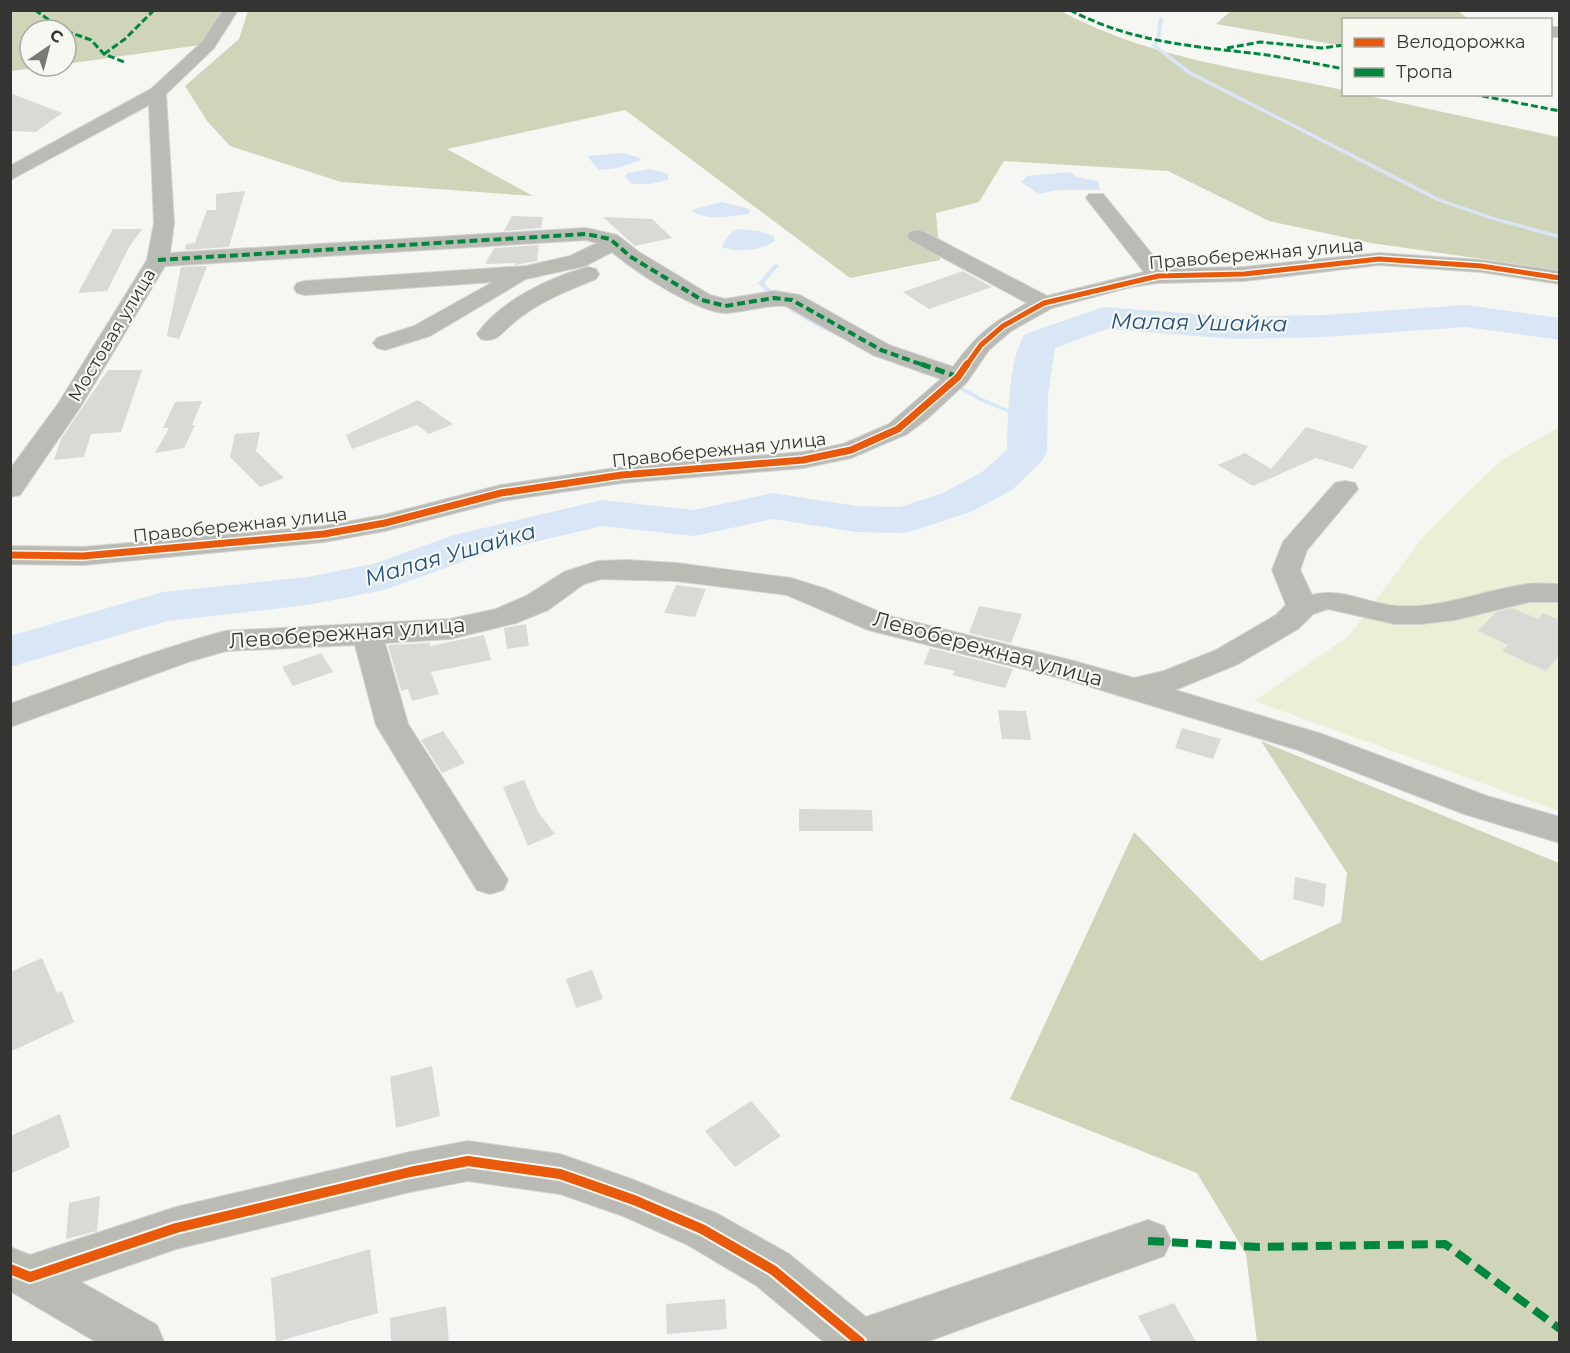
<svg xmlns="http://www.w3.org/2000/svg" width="1570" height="1353" viewBox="0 0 1570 1353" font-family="Montserrat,sans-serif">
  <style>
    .green { fill: #eaefd6 }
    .forest { fill: #d0d4b9 }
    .water { fill: #d8e6f6 }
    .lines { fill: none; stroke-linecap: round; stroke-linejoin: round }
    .stream { fill: #d8e6f6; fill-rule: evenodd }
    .river { fill: #d8e6f6; fill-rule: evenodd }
    .building { fill: #d9d9d6 }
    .minor-casing { stroke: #d3d3d1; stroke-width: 2 }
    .minor { fill: #babbb5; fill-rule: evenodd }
    .quiet-far3 { stroke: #00873e; stroke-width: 3; stroke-dasharray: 7 3; stroke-linecap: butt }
    .quiet-far2 { stroke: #00873e; stroke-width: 4; stroke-dasharray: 8 4; stroke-linecap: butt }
    .quiet-far1 { stroke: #00873e; stroke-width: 5; stroke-dasharray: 10 5; stroke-linecap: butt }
    .quiet { stroke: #00873e; stroke-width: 8; stroke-dasharray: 16 8; stroke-linecap: butt }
    .cycleway-far2-casing { stroke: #f7f8f2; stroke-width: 8 }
    .cycleway-far1-casing { stroke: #f7f8f2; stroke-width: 10 }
    .cycleway-casing { stroke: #f7f8f2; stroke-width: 14 }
    .cycleway-far2 { stroke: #e8590c; stroke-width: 5 }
    .cycleway-far1 { stroke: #e8590c; stroke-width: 7 }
    .cycleway { stroke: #e8590c; stroke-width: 10 }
    .labels { text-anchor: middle; stroke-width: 4.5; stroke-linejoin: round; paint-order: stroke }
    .far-street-label { font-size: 18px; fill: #343432; stroke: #f7f8f2 }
    .street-label { font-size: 21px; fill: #343432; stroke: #f7f8f2 }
    .water-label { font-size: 22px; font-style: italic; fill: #235181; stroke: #f7f8f2 }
  </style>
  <rect width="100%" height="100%" fill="#f6f7f3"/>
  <path class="green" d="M 1559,427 L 1559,811 L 1254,701 L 1349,636 L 1423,537 L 1500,461 Z"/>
  <g class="forest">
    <path d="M 1232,10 L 1457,10 L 1468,19 L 1344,20 L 1343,46 L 1216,24 Z"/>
    <path d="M 10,11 L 222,11 L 200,45 L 66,64 L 66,30 L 30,30 L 30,66 L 50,66 L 11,71 Z"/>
    <path d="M 248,11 L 1061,11 C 1147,58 1249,70 1343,90 L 1344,94 L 1364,95 L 1559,137 L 1559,270 L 1371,243 L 1269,221 L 1168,171 L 1004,161 L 979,202 L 936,213 L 940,260 L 850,278 L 625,110 L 447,149 L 533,196 L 341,182 L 230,146 L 207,121 L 185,86 L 239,39 Z"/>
    <path d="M 1261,741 L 1559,863 L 1559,1342 L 1257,1342 L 1246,1254 L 1197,1173 L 1010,1099 L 1134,832 L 1261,961 L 1341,922 L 1347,873 Z"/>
  </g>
  <g class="water">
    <path d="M 621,153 L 638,157 L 641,160 L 618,168 L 599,170 L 587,156 Z"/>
    <path d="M 651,169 L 668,174 L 668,180 L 651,184 L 632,184 L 625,177 L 627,173 Z"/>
    <path d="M 1070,172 L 1077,177 L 1098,181 L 1100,190 L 1057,190 L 1039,194 L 1021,182 L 1027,176 Z"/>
    <path d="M 722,202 L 750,209 L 749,214 C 729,216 708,222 691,210 Z"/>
    <path d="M 740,229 L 759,231 L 774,236 L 775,241 C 760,251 739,253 722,247 C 725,239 731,230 740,229 Z"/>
  </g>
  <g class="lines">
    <g class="stream">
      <path d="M 1161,17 L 1163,18 L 1160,41 L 1156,45 L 1192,72 L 1441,199 L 1497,218 L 1560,235 L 1560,239 L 1493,220 L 1437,201 L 1188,74 L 1151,45 L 1156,41 L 1159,18 Z"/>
      <path d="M 776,264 L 779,266 L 764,283 C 786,307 814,320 843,335 L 843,337 L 839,337 C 809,322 780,309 758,283 L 774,265 Z"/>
      <path d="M 952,381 L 982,398 L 1031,419 L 1028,421 L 1026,420 L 978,400 L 950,384 L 949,383 Z"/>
    </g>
    <path class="river" d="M 1466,305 L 1560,318 L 1560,340 L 1466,327 L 1324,337 L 1236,339 L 1107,329 L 1055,348 L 1048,395 L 1047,453 L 1041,462 L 1012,490 L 973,511 L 919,529 L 904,533 L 856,532 L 773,519 L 694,536 L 602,526 L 484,554 L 384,590 L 308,605 L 167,621 L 10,667 L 10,636 L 146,597 L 163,592 L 308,577 L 373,564 L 454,535 L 602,500 L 694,510 L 773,493 L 856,506 L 900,507 L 943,493 L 982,472 L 1007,450 C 1008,420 1008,358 1025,334 L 1104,307 L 1236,317 L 1324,315 Z"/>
  </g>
  <g class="building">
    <path d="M 10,93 L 62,113 L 36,132 L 10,131 Z"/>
    <path d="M 245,191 L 229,247 L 185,250 L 186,244 L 195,243 L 207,210 L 216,210 L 216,194 Z"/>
    <path d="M 512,216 L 543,217 L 541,228 L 504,231 Z"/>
    <path d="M 603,217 L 652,219 L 672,238 L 635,246 Z"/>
    <path d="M 113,229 L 142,229 L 129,247 L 107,291 L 78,293 Z"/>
    <path d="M 539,245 L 537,261 L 515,265 L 515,263 L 485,264 L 494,248 Z"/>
    <path d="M 207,266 L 179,339 L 167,336 L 181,267 Z"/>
    <path d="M 963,271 L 992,287 L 929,309 L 903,292 Z"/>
    <path d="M 108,370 L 142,370 L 121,432 L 91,434 L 84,457 L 54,460 L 61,439 Z"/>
    <path d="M 418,400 L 453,424 L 429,434 L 417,425 L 352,449 L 346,435 Z"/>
    <path d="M 202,401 L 192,425 L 195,425 L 184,448 L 155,453 L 169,428 L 163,428 L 175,402 Z"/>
    <path d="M 1306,427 L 1368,446 L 1353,469 L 1316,458 L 1253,486 L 1218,465 L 1245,453 L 1271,469 Z"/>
    <path d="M 260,432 L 256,451 L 284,478 L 260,487 L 230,457 L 235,434 Z"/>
    <path d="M 676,585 L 706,589 L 695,617 L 664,613 Z"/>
    <path d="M 979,606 L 1022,614 L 1011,643 L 969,633 Z"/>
    <path d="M 1512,608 L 1538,619 L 1543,613 L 1560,620 L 1560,655 L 1546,671 L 1502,651 L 1508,645 L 1478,631 L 1496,612 Z"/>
    <path d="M 526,624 L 529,646 L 507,649 L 504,628 Z"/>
    <path d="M 484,635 L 491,660 L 431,672 L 439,694 L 412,701 L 408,689 L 401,691 L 388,645 L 430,643 L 430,646 Z"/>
    <path d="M 930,648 L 1013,669 L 1005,688 L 952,675 L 955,671 L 924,664 Z"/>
    <path d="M 321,653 L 333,672 L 293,686 L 282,667 Z"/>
    <path d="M 998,710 L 1026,711 L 1031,740 L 1002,739 Z"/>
    <path d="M 1182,728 L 1221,739 L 1213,759 L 1175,748 Z"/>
    <path d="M 443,731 L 465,763 L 442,773 L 421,740 Z"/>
    <path d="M 524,780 L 538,812 L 555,834 L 528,846 L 503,787 Z"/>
    <path d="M 799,809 L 872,810 L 873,831 L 799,831 Z"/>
    <path d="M 1295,877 L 1326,884 L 1324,907 L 1293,899 Z"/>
    <path d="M 42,958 L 57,993 L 62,991 L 74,1022 L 10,1052 L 10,972 Z"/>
    <path d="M 592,970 L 603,999 L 576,1008 L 566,979 Z"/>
    <path d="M 432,1066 L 440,1116 L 396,1128 L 390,1077 Z"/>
    <path d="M 751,1101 L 781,1136 L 735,1167 L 705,1131 Z"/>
    <path d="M 60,1114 L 70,1147 L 10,1174 L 10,1136 Z"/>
    <path d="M 100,1196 L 97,1231 L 66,1239 L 69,1203 Z"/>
    <path d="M 370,1249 L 378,1313 L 276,1342 L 271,1278 Z"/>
    <path d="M 725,1299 L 727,1329 L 667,1334 L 666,1304 Z"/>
    <path d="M 1174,1303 L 1196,1342 L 1152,1342 L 1138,1316 Z"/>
    <path d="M 446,1306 L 449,1342 L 391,1342 L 390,1318 Z"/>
  </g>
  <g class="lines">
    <g class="minor-casing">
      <g id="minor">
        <path d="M 223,10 L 238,10 L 214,48 L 166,94 L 174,223 L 170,253 L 586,228 L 617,235 L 639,252 L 710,295 L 725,299 L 774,291 L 800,295 L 889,345 L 953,367 C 978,333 991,324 1027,303 L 910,240 L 907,236 L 910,232 L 917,230 L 924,232 L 1047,296 L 1144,272 L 1086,198 L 1089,194 L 1103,194 L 1164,269 L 1244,267 L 1379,253 L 1481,260 L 1560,271 L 1560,284 L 1481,272 L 1379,265 L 1244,281 L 1158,283 L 1131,287 L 1052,308 L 1011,331 L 989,350 L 967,382 L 927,419 L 907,434 L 851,458 L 803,468 L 622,483 L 502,501 L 385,531 L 324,542 L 83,565 L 10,564 L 10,546 L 83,547 L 324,526 L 384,515 L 501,485 L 622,467 L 803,452 L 843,444 L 889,424 L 941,379 L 873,355 L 786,306 C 766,304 747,312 726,313 C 698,313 634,271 612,252 L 585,266 L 526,279 L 430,336 L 385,350 L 377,348 L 373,343 L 377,338 L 414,326 L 493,282 L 305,295 L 297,293 L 294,288 L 297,283 L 305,281 L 526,266 L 570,256 L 597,243 L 586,240 L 165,266 L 81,406 L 20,495 L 10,497 L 10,469 L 58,404 L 147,260 L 154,223 L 149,105 L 10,180 L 10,166 L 151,89 L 202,42 Z"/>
        <rect x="1550" y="27" width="10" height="10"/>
        <path d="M 588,267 L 596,269 L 599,274 L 596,279 C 566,291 536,303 512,324 C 501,333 497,343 481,339 L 477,334 C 500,301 550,277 588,267 Z"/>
        <path d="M 1345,481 L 1355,483 L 1358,489 L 1307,550 L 1300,570 L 1312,595 C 1342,587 1367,604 1397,606 C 1442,609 1483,590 1527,584 C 1538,583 1549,584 1560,584 L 1560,602 L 1529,602 L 1455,620 L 1420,624 L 1395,624 L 1328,609 L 1313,614 L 1298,629 L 1238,664 L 1175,690 L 1322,734 L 1487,796 L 1560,817 L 1560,843 L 1464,814 L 1298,750 L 1068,680 L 868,630 L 787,595 L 676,581 L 601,579 L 584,584 L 548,610 L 516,623 L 450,639 L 385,643 L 408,724 L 508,880 L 503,890 L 490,894 L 477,890 L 376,725 L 355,645 L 226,651 L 188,662 L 10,727 L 10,704 C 82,678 152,651 225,631 L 450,619 L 496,609 L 526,596 L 564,572 L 598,561 L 627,560 L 676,563 L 791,578 L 826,589 L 889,616 L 1074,661 L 1134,678 L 1164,671 L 1216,650 L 1276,615 L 1286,605 L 1272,570 L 1283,542 L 1335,483 Z"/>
        <path d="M 468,1141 L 560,1154 L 634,1180 L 718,1214 L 789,1254 L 866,1317 L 1148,1220 L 1164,1226 L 1171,1241 L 1164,1256 L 926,1342 L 824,1342 L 757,1286 L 686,1244 L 623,1216 L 560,1194 L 468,1181 L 410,1192 L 176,1249 L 81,1282 L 157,1325 L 164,1342 L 96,1342 L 10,1291 L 10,1247 L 30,1255 L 176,1207 L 410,1152 Z"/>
      </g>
    </g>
    <use href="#minor" class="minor"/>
    <g class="quiet-far3">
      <path d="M 35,10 L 63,30"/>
      <path d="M 1070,10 C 1135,44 1196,46 1267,55 C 1293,59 1318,64 1344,69"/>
      <path d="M 66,31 L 91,40 L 104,54 L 124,62"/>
      <path d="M 1227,48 L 1260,42 L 1322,48 L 1344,45"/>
      <path d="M 104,54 L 125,39 L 154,10"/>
      <path d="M 1472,94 L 1560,111"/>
    </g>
    <path class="quiet-far2" d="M 158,260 L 586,234 L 610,239 L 631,257 L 702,300 L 725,306 L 774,298 L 792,300 L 881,350 L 926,366"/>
    <path class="quiet-far1" d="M 921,364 L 958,377"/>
    <path class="quiet" d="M 1148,1241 L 1259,1247 L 1445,1244 L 1560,1329"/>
    <g class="cycleway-far2-casing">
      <path id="cycleway-far2" d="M 966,366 L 981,345 L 1003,326 L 1044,303 L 1158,276 L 1244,274 L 1379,259 L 1481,266 L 1560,278"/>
    </g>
    <g class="cycleway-far1-casing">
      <path id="cycleway-far1" d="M 10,555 L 83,556 L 324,534 L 385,523 L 501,493 L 622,475 L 803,460 L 851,450 L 898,429 L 958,377 L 967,364"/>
    </g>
    <g class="cycleway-casing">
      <path id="cycleway" d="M 10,1269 L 30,1277 L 176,1228 L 410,1172 L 468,1161 L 560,1174 L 634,1200 L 702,1229 L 773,1270 L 860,1342"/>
    </g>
    <use href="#cycleway-far2" class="cycleway-far2"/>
    <use href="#cycleway-far1" class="cycleway-far1"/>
    <use href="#cycleway" class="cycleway"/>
  </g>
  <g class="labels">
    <g class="far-street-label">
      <text transform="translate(1256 254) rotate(-5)" y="6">Правобережная улица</text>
      <text transform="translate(112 335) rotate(-59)" y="6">Мостовая улица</text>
      <text transform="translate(719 450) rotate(-6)" y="6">Правобережная улица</text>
      <text transform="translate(240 525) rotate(-6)" y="6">Правобережная улица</text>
    </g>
    <g class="street-label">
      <text transform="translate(347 633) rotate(-4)" y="7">Левобережная улица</text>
      <text transform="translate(988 649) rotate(15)" y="7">Левобережная улица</text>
    </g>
    <g class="water-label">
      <text transform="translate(1199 322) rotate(1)" y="8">Малая Ушайка</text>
      <text transform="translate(450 554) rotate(-16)" y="8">Малая Ушайка</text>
    </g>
  </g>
  <rect width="1570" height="1353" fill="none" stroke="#343432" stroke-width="24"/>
  <rect x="1342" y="18" width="210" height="78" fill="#f7f8f2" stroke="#a9aaa5" stroke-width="1.5"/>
  <rect x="1354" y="38" width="30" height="9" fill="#e8590c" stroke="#a9aaa5" stroke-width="1.5"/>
  <text x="1396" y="48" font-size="18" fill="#343432">Велодорожка</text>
  <rect x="1354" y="68" width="30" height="9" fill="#00873e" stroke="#a9aaa5" stroke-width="1.5"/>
  <text x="1396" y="78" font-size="18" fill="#343432">Тропа</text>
  <g transform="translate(48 48) rotate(35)"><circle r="28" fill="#f7f8f2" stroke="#a9aaa5" stroke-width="1.5"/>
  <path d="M0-4.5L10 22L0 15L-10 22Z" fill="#787876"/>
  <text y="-9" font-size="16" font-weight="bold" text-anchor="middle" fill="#343432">С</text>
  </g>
</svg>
